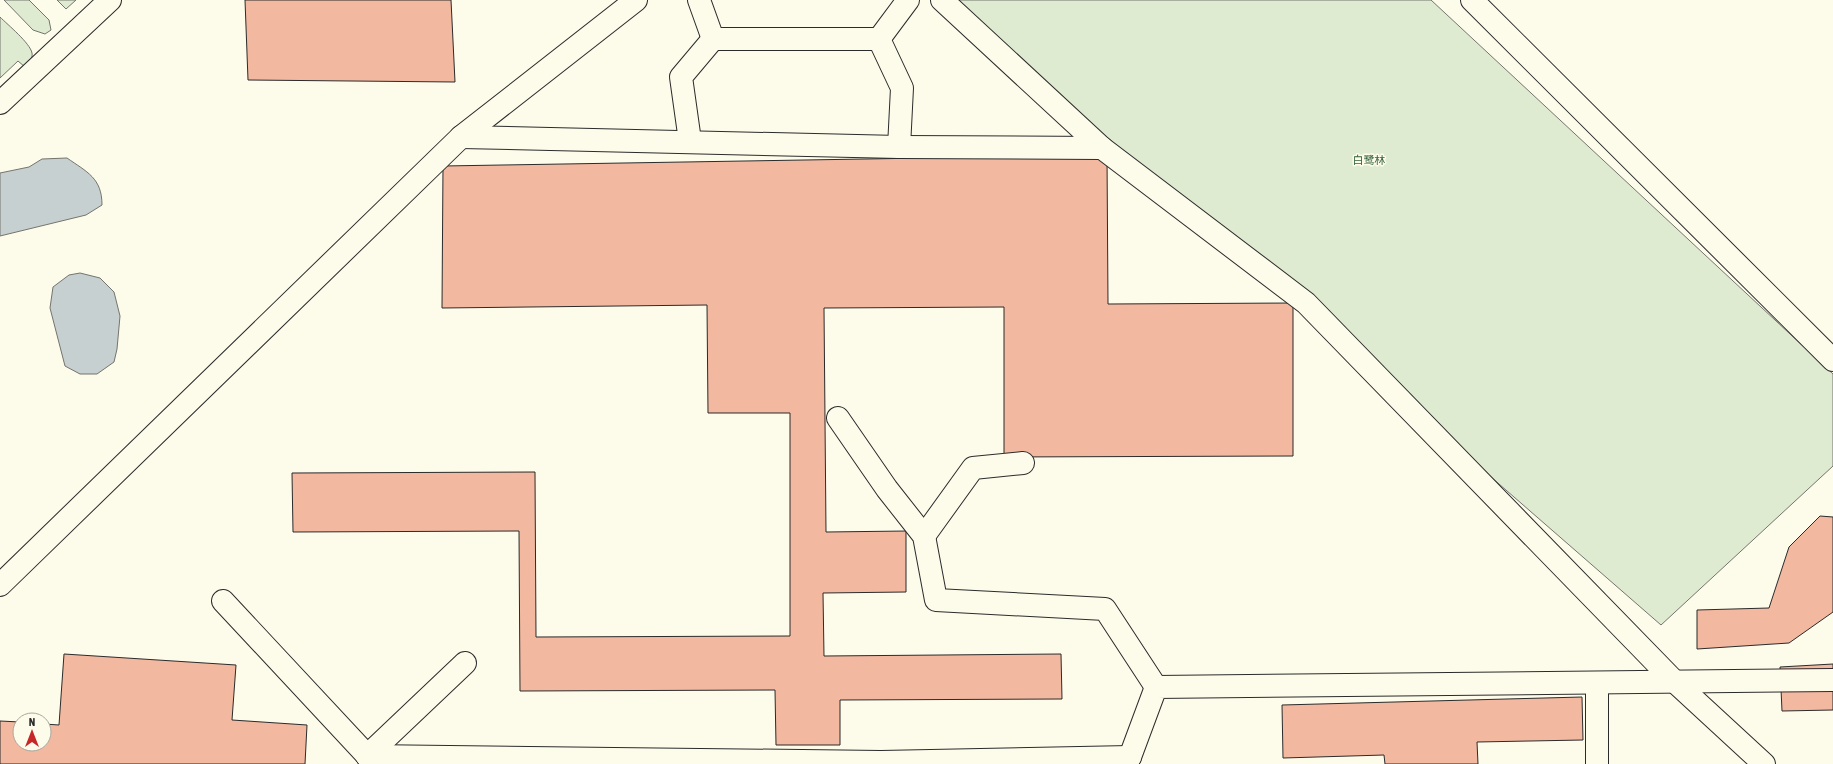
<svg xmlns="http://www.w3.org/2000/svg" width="1833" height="764" viewBox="0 0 1833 764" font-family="'Asap Condensed','Noto Sans SC',sans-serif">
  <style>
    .green { fill: #deebd1; stroke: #74746e }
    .water { fill: #c7d0d0; stroke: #74746e }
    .building { fill: #f2b8a0; stroke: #2b2b2b }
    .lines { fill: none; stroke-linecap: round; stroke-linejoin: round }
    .minor-casing { stroke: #2b2b2b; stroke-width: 24 }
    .minor { stroke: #fdfbea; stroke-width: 22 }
    .labels { text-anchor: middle; stroke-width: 3; stroke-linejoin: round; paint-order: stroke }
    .park-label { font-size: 11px; fill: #34623c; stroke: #fdfbea }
  </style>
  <rect width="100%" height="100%" fill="#fdfbea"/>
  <g class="green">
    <path d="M 4,0 L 29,0 L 49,20 L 51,30 L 45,34 L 33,30 Z"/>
    <path d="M 57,0 L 76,0 L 66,9 Z"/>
    <path d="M 943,0 L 1431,0 L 1833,374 L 1833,466 L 1661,625 Z"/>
    <path d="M 0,17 C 8,25 30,43 32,53 C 33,59 29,63 25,67 L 18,61 L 0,78 Z"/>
  </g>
  <g class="water">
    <path d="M 67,158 C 87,172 102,178 102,205 L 86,215 L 0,236 L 0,173 L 29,167 L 42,159 Z"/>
    <path d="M 80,273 L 100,278 L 114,292 L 120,316 L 117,349 L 114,362 L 97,374 L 80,374 L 65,366 L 50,308 L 53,287 L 69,275 Z"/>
  </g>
  <g class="building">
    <path d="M 245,0 L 451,0 L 455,82 L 248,80 Z"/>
    <path d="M 1107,155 L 1108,304 L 1293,303 L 1293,456 L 1004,457 L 1004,307 L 824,308 L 826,532 L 906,531 L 906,592 L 823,593 L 824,656 L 1061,654 L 1062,699 L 840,700 L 840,745 L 776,745 L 775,690 L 520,691 L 519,531 L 293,532 L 292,473 L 535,472 L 536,637 L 790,636 L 790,413 L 708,413 L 707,305 L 442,308 L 443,166 Z"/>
    <path d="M 1820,516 L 1833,517 L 1833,612 L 1789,643 L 1697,649 L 1697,610 L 1769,608 L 1789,547 Z"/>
    <path d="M 64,654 L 236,665 L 232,720 L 307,725 L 305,764 L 0,764 L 0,721 L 20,722 L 20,744 L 44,744 L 44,724 L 59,725 Z"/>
    <path d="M 1833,664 L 1833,710 L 1782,711 L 1780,667 Z"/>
    <path d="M 1582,697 L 1583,740 L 1477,742 L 1478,764 L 1385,764 L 1384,755 L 1283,758 L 1282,705 Z"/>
  </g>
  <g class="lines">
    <g class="minor-casing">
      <g id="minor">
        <path d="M 699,0 L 713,39 L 879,39 L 908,0"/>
        <path d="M 942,0 L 1102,148 L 1306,303 L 1675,682 L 1764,764"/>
        <path d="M 1472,0 L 1833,360"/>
        <path d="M 879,39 L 902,88 L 899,147"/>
        <path d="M 0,103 L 110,0"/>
        <path d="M 461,137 L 899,147 L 1102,148"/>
        <path d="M 690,141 L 681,77 L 713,39"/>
        <path d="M 838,418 L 887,489 L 924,536 L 936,600 L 1105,609 L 1156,687"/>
        <path d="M 924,536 L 973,468 L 1023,463"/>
        <path d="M 0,585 L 461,137 L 636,0"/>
        <path d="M 223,601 L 375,764"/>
        <path d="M 1597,683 L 1597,764"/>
        <path d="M 367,756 L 881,762 L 1130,757"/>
        <path d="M 367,756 L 465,663"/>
        <path d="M 1130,757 L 1156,687 L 1833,680"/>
      </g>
    </g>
    <use href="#minor" class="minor"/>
  </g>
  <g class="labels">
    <g class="park-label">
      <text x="1369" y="164">白鹭林</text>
    </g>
  </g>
  <g transform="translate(32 732)"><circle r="19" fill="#fdfbea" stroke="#a9a89e"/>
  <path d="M0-3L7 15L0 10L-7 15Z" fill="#c62828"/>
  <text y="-6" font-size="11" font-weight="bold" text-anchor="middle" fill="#2b2b2b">N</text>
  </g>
</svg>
